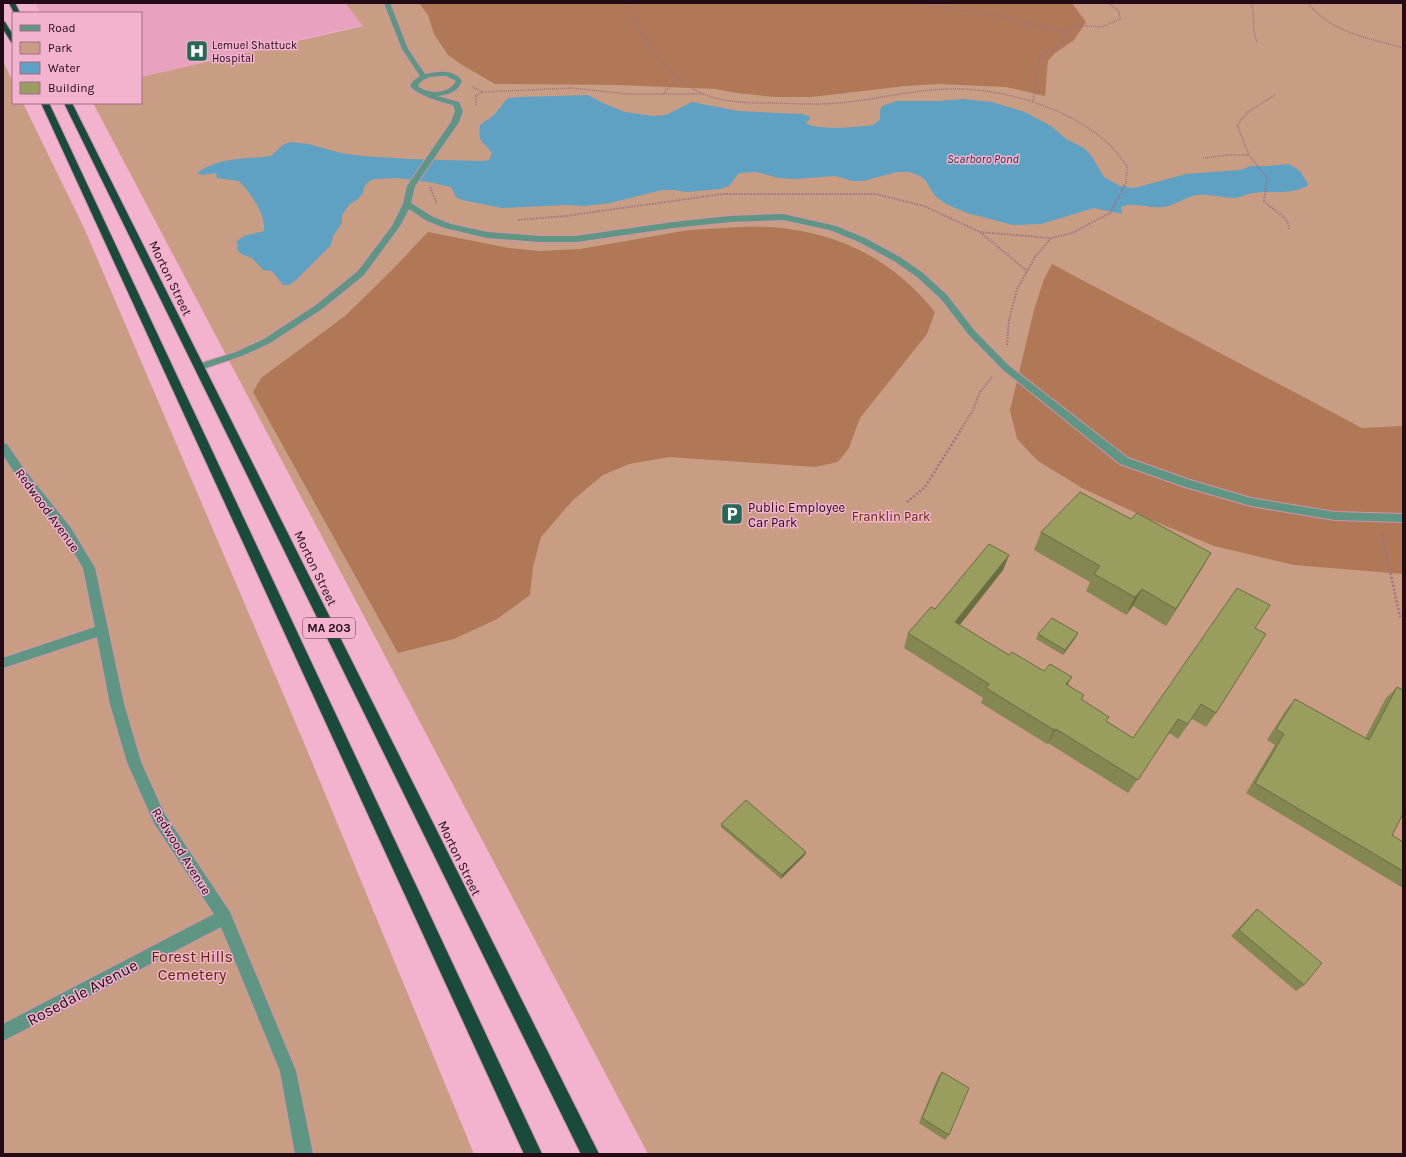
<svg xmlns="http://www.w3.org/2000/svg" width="1406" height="1157" viewBox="0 0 1406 1157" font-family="Karla,sans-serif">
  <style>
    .built { fill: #e8a2c0 }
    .green { fill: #c99d83 }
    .forest { fill: #b07857 }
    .water { fill: #5ea1c3 }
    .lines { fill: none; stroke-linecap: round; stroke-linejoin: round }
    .minor-casing { stroke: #cd94ad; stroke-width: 2 }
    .highway-casing { stroke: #cd94ad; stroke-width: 2 }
    .path-far2 { stroke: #a17186; stroke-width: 1.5; stroke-dasharray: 1 1; stroke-linecap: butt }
    .path-far1 { stroke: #a17186; stroke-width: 2; stroke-dasharray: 1.5 1.5; stroke-linecap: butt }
    .path { stroke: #a17186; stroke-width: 2.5; stroke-dasharray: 2 2; stroke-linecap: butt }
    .minor { fill: #5e9583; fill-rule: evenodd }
    .highway { fill: #1a4a3c; fill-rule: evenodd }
    .wall { fill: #848751 }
    .shaded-wall { fill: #6b6e42 }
    .building { fill: #999d5e; stroke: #6b6e42 }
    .labels { text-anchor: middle; stroke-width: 3; stroke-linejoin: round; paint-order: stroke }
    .far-poi-label { font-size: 11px; fill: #220b16; stroke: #f3b2ce; text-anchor: start }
    .far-water-label { font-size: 12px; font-style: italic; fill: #193847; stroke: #f3b2ce }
    .shield { fill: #f3b2ce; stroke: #613d4d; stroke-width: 1 }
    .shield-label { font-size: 12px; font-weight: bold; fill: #220b16 }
    .street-label { font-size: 13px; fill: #220b16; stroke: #f3b2ce }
    .poi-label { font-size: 13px; fill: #220b16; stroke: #f3b2ce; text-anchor: start }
    .park-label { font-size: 13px; fill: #5f2a00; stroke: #f3b2ce }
    .near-park-label { font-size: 16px; fill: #5f2a00; stroke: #f3b2ce }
    .near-street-label { font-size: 16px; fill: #220b16; stroke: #f3b2ce }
  </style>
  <rect width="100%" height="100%" fill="#f3b2ce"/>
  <path class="built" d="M 35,3 L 345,3 L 363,25 L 141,77 L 141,13 L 41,13 Z"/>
  <g class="green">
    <path d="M 345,3 L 1403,3 L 1403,1154 L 648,1154 L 93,103 L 141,103 L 141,77 L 363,26 Z"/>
    <path d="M 3,61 L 13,82 L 13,103 L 23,103 L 85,230 L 302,738 L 474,1154 L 3,1154 Z"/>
  </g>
  <g class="forest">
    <path d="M 419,3 L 1072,3 L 1086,22 L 1074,40 L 1054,54 L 1048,61 L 1045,96 L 1006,87 L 938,84 L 906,86 L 811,97 L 775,97 L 736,93 L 716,89 L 618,85 L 495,84 L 462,65 L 448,55 L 434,34 L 428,15 Z"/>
    <path d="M 740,227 C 756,227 773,226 789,229 C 849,237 897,265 935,312 L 927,334 L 860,418 L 849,448 L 838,462 L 815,467 L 669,457 L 629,464 L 603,475 L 573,500 L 541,537 L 533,567 L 530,595 L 497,619 L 454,639 L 398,653 L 253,392 L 261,378 L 345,316 L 392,270 L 428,232 L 509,248 L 540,251 L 580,249 L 689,230 Z"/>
    <path d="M 1052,264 L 1362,428 L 1403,426 L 1403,574 L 1294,565 L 1214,546 L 1149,519 L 1082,488 L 1038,461 L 1017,439 L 1010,410 L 1034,310 L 1044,279 Z"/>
  </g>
  <path class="water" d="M 588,95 L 605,104 L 625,112 L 653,116 L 666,115 L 692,102 L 738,111 L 802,114 L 809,116 L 810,119 L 806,123 C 816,131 859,127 873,125 L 880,120 L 880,111 L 882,106 L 897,101 L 938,101 L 963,99 L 992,102 L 1025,112 L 1051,126 L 1066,139 L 1084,148 L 1091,155 L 1104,177 L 1120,186 L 1134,188 L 1186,174 L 1240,170 L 1251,166 L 1267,166 L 1289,164 L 1300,171 L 1307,182 L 1308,185 C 1292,196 1271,190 1253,193 C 1247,194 1241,197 1235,198 C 1223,198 1210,194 1198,195 C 1185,196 1176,206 1163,207 C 1150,209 1133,201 1121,207 L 1122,214 L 1094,208 L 1041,224 L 1013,225 L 967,213 L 946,204 L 935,196 L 926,181 L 920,176 L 909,172 L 897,172 L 863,181 L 853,181 L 835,176 L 795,179 L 779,178 L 756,172 L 739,173 L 729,186 L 720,189 L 686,192 L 675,190 L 662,190 L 610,203 L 584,206 L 565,205 L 502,208 L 462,200 L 456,197 L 451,187 L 429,182 L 397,178 L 374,179 L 368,182 L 364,187 L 363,193 L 358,199 L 349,205 L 342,215 L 342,223 L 333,236 L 331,245 L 296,280 L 289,285 L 283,285 L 272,271 L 263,270 L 252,258 L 241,254 L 237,249 L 238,245 L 236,242 L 244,236 L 264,231 C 266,214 250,192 239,181 L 217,178 L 216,173 L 202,175 L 197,173 C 222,156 243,160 271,156 L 283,145 L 290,142 L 308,144 L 341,153 L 362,156 L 410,159 L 482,161 L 489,160 L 492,153 C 480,138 479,144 480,125 L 494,115 L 506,100 L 509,98 L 520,97 Z"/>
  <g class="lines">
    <g class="minor-casing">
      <g id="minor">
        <path d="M 384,3 L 390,3 L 408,49 L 425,74 C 438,71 455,69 462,81 C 458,92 448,95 437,96 L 459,102 L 463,111 L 459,122 L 415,186 L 411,203 L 433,217 L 451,224 L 487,232 L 539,236 L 576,236 L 673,222 L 730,216 L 783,214 L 836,226 L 865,238 L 900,257 L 923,273 L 947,295 L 974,330 L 1008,365 L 1128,458 L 1190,480 L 1251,498 L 1335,512 L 1403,514 L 1403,522 L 1335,520 L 1251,506 L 1182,486 L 1120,464 L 1002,369 L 968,334 L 941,299 L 917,277 L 894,261 L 859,242 L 830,230 L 783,220 L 730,222 L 673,228 L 576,242 L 539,242 L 487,238 L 445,228 L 427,221 L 409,209 L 400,226 L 364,275 L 322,309 L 270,343 L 242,356 L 202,369 L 196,369 L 194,367 L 196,365 L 236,352 L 264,339 L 316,305 L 358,271 L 392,226 L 403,204 L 407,186 L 451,122 L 455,111 L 453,105 C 441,102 419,96 410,86 L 413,81 L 420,76 L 402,49 ZM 446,76 L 456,81 C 450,94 428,95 418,86 C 423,76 436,76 446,76 Z"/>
        <path d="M 3,443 L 7,444 L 24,469 L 71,528 L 95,568 L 124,704 L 141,762 L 164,813 L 230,912 L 296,1071 L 313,1154 L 295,1154 L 280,1071 L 221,927 L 3,1041 L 3,1024 L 214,914 L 154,823 L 127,762 L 110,704 L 97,637 L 3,668 L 3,658 L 95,627 L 83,568 L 63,534 L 16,475 L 3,455 Z"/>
      </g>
    </g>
    <g class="highway-casing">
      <g id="highway">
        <path d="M 9,3 L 15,3 L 20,13 L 14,13 Z"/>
        <path d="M 3,21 L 5,22 L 13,35 L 13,43 L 11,42 L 3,29 Z"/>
        <path d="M 41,103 L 49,103 L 542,1154 L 524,1154 Z"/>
        <path d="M 64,103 L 72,103 L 599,1154 L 581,1154 Z"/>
      </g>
    </g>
    <g class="path-far2">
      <path d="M 626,3 C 641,37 663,73 697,91 C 720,103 748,103 774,103 C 799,104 824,105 849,102 C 882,98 914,90 948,89 C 998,87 1064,106 1103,139 C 1113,147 1119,156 1127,166 L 1126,183 L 1124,186"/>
      <path d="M 916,3 L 996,15 L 1067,33"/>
      <path d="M 1251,3 C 1256,17 1251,27 1257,42"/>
      <path d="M 1308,3 C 1333,34 1367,37 1403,48"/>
      <path d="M 472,87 L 483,92"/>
      <path d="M 663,94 L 675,81 L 676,76"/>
      <path d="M 475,96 L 483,92 L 572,88 L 626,94 L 702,94"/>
      <path d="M 476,96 L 476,106"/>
      <path d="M 1033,101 L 1040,58 L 1044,53 L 1062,44 L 1067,33 L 1074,25 L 1102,27 L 1120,19 L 1119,11 L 1108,3"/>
      <path d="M 1203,158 L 1228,155 L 1248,155"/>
      <path d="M 1266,186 L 1267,178 L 1249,155 L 1237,125 L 1248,112 L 1275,95"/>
    </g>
    <g class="path-far1">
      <path d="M 1266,185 L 1264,201 C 1272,210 1289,216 1289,229"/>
      <path d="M 430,187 L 437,204"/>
      <path d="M 518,220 L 565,216 L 723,194 L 876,194 L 924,206 L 980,232 L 1050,238"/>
      <path d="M 980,232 L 1027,271"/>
      <path d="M 1007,345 L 1009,320 L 1017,289 L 1035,257 L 1051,238 L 1072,233 L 1110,213 L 1125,185"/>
      <path d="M 961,429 L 972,412 L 980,392 L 992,377"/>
    </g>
    <g class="path">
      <path d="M 907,502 L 925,487 L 962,428"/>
      <path d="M 1382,534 L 1400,617"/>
    </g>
    <use href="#minor" class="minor"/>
    <use href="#highway" class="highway"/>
  </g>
  <g class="wall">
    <path d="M 1131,519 L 1211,553 L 1166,626 L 1133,606 L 1126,615 L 1086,591 L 1090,582 L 1034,550 L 1041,532 Z"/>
    <path d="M 1009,555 L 1003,570 L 960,625 L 1009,655 L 1067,685 L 1084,695 L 1081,700 L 1106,721 L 1133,738 L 1255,628 L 1216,713 L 1206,727 L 1192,719 L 1178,739 L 1169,733 L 1128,793 L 1048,743 L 1047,744 L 981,703 L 983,698 L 904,648 L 908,633 L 935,609 Z"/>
    <path d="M 1038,634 L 1076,637 L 1063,655 L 1036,639 Z"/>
    <path d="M 1397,687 L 1392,835 L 1403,842 L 1403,888 L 1246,793 L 1275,745 L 1267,740 L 1286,710 L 1295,699 L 1365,738 L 1386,698 Z"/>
    <path d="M 721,824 L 806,852 L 805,855 L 781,879 L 721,827 Z"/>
    <path d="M 1257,909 L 1304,985 L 1296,991 L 1231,936 L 1250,916 Z"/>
    <path d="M 942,1072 L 949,1135 L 945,1140 L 919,1123 L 938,1077 Z"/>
  </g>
  <g class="shaded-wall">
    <path d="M 1211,553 L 1201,570 L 1166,626 L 1176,609 Z"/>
    <path d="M 1009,555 L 1003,570 L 950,637 L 955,622 Z"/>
    <path d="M 1142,589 L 1133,606 L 1126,615 L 1135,597 Z"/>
    <path d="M 1078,633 L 1076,637 L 1063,655 L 1065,650 Z"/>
    <path d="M 1072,677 L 1064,691 L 1066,684 Z"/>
    <path d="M 1056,729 L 1048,743 L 1047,744 L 1054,730 Z"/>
    <path d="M 806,852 L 805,855 L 781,879 L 782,875 Z"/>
  </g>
  <g class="building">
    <path d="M 1080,492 L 1131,519 L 1137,513 L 1211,553 L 1176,609 L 1142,589 L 1135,597 L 1094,574 L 1100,566 L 1041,532 Z"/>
    <path d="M 989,544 L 1009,555 L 955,622 L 1009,655 L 1012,652 L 1044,671 L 1050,664 L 1072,677 L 1066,684 L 1084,695 L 1081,699 L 1109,717 L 1106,721 L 1133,738 L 1237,588 L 1270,605 L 1255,628 L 1266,634 L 1216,713 L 1201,704 L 1188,724 L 1178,719 L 1138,780 L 1056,729 L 1054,730 L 986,688 L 989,684 L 908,633 L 931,607 L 935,609 Z"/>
    <path d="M 1052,618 L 1078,633 L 1065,650 L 1038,634 Z"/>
    <path d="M 1397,687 L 1403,690 L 1403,814 L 1392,835 L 1403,842 L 1403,871 L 1255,783 L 1284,734 L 1276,729 L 1295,699 L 1369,740 Z"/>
    <path d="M 746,800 L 806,852 L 782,875 L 721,824 Z"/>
    <path d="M 1257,909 L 1322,963 L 1304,985 L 1239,930 Z"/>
    <path d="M 942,1072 L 969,1088 L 949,1135 L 922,1118 Z"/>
  </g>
  <defs>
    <g id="hospital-square" transform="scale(1.15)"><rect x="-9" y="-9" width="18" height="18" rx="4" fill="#286856" stroke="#f3b2ce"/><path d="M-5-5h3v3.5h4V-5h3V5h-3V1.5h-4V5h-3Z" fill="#fff"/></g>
    <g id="parking-square" transform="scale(1.15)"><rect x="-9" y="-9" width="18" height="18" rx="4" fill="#286856" stroke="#f3b2ce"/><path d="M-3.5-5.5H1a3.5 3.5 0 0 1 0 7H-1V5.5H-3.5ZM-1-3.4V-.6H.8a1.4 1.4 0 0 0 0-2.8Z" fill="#fff"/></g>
  </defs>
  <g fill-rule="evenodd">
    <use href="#hospital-square" x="197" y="51"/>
    <use href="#parking-square" x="732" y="514"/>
  </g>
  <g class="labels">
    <g class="far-poi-label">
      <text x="212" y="49">Lemuel Shattuck<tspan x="212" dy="13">Hospital</tspan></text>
    </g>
    <g class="far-water-label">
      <text x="983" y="163">Scarboro Pond</text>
    </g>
    <rect class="shield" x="303" y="618" width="52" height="20" rx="3"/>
    <g class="shield-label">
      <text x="329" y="632">MA 203</text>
    </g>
    <g class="street-label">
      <text transform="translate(171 278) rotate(64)" y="5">Morton Street</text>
      <text transform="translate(48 510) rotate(54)" y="5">Redwood Avenue</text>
      <text transform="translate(316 568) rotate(64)" y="5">Morton Street</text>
      <text transform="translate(182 851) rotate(58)" y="5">Redwood Avenue</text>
      <text transform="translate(460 858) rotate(64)" y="5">Morton Street</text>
    </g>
    <g class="poi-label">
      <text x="748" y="512">Public Employee<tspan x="748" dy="15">Car Park</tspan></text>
    </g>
    <g class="park-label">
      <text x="891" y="521">Franklin Park</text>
    </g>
    <g class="near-park-label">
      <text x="192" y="962">Forest Hills<tspan x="192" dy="18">Cemetery</tspan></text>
    </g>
    <g class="near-street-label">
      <text transform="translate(82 992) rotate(-28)" y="6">Rosedale Avenue</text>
    </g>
  </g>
  <rect width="1406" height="1157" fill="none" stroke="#220b16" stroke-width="8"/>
  <rect x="12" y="12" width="130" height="92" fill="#f3b2ce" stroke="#9f6f84"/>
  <rect x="20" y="25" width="20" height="6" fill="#5e9583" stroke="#9f6f84"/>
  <text x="48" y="32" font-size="12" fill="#220b16">Road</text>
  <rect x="20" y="42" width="20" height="12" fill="#c99d83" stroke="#9f6f84"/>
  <text x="48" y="52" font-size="12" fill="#220b16">Park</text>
  <rect x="20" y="62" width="20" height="12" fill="#5ea1c3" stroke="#9f6f84"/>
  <text x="48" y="72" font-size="12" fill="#220b16">Water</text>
  <rect x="20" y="82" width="20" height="12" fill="#999d5e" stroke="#9f6f84"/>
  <text x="48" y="92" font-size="12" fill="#220b16">Building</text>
</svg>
